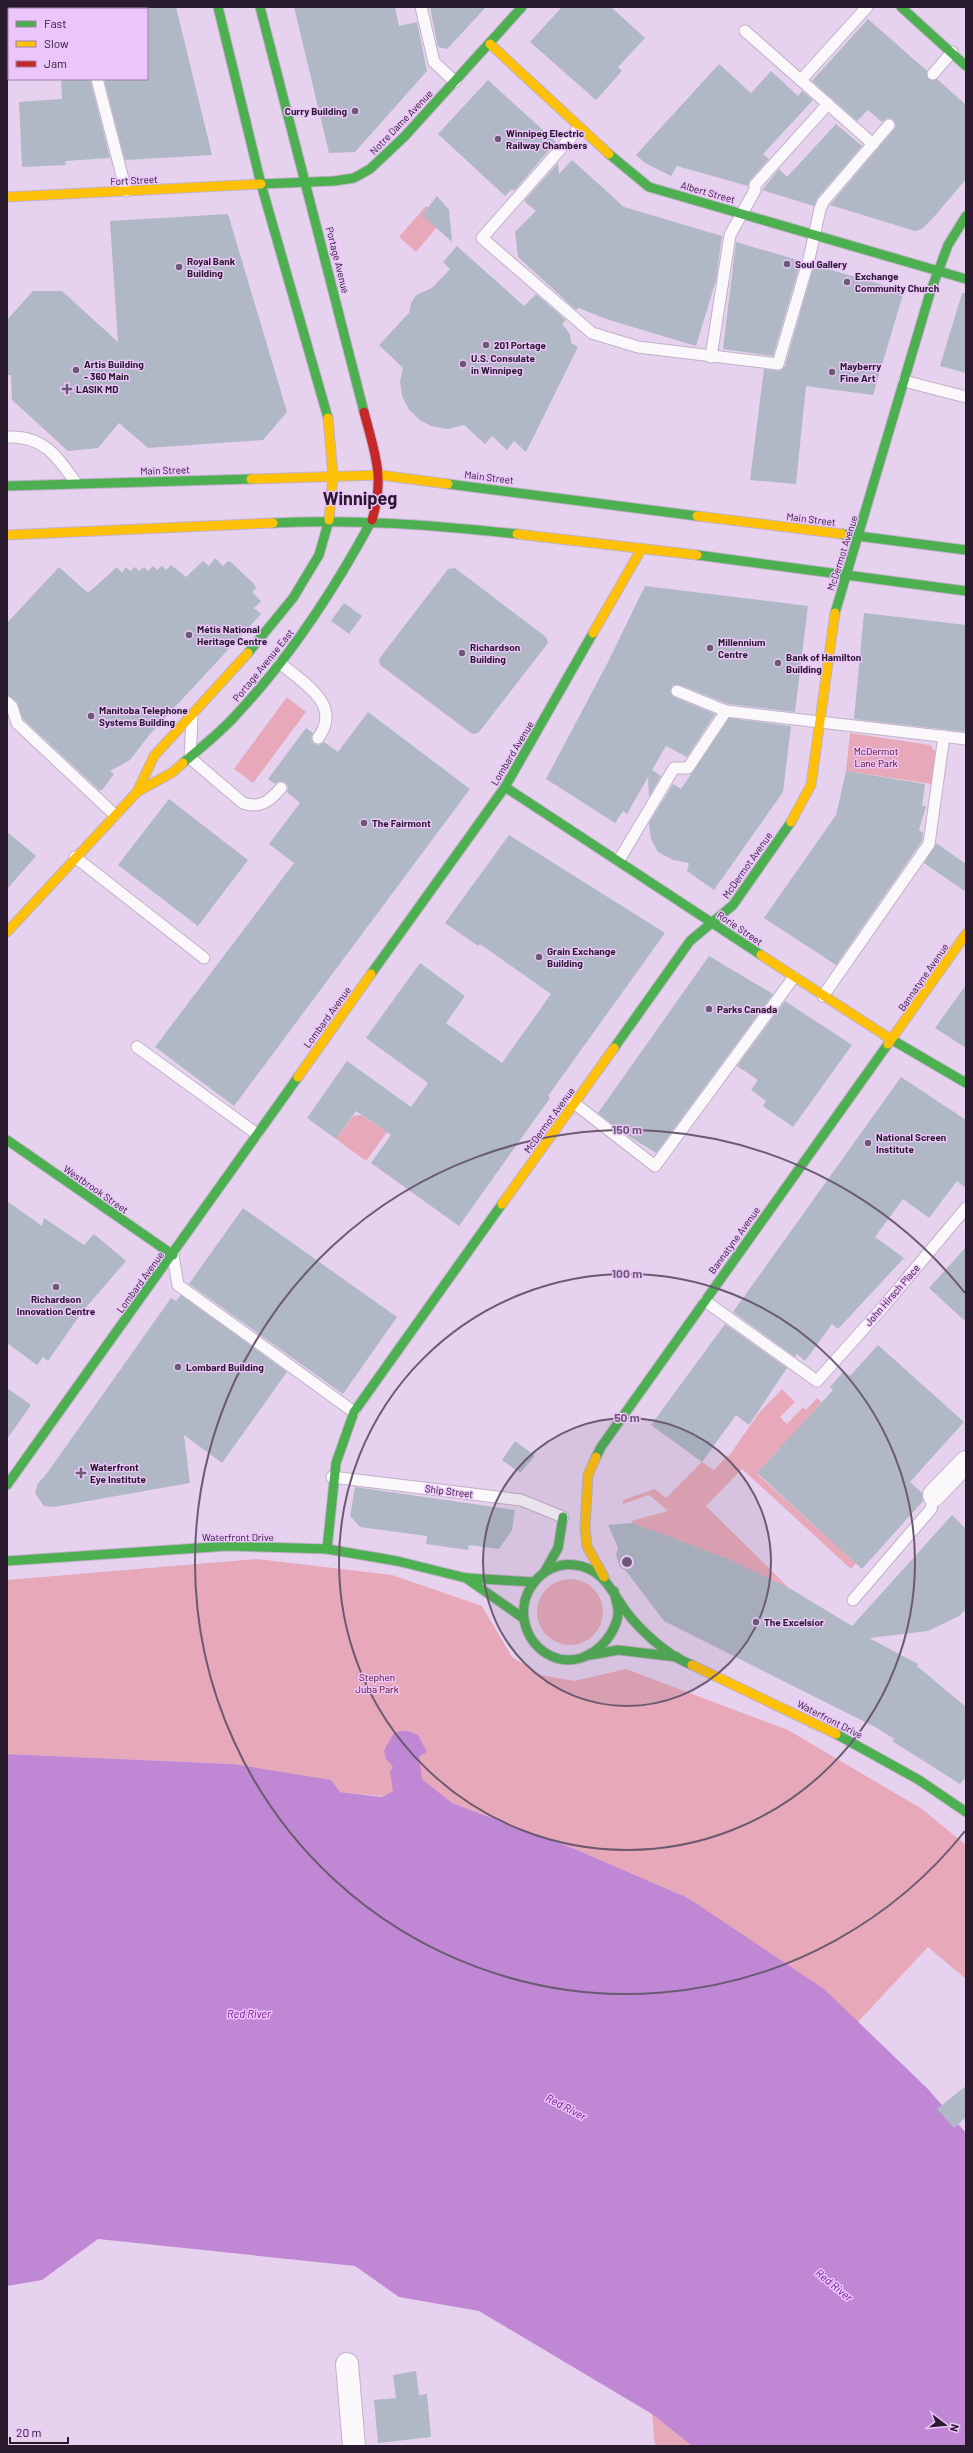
<svg xmlns="http://www.w3.org/2000/svg" width="973" height="2453" viewBox="0 0 973 2453" font-family="Barlow,sans-serif">
  <style>
    .green { fill: #e7a9b9 }
    .water { fill: #c088d4 }
    .building { fill: #b0b8c5 }
    .lines { fill: none; stroke-linecap: round; stroke-linejoin: round }
    .lane-casing { stroke: #c1b1c8; stroke-width: 13 }
    .street-casing { stroke: #c1b1c8; stroke-width: 24 }
    .fast-casing { stroke: #c1b1c8; stroke-width: 11 }
    .slow-casing { stroke: #c1b1c8; stroke-width: 11 }
    .jam-casing { stroke: #c1b1c8; stroke-width: 11 }
    .lane { stroke: #fbf8fc; stroke-width: 11 }
    .street { stroke: #fbf8fc; stroke-width: 22 }
    .fast { stroke: #4caf50; stroke-width: 9 }
    .slow { stroke: #ffc107; stroke-width: 9 }
    .jam { stroke: #c62828; stroke-width: 9 }
    .ring { fill: none; stroke: #6b5a71; stroke-width: 2 }
    .poi-dot { fill: #6b5a71; stroke: #ecc5fb; stroke-width: 1.5 }
    .labels { text-anchor: middle; stroke-width: 3; stroke-linejoin: round; paint-order: stroke }
    .poi-label { font-size: 10px; font-weight: bold; fill: #291a2e; stroke: #ecc5fb; text-anchor: start }
    .street-label { font-size: 10px; fill: #291a2e; stroke: #ecc5fb }
    .park-label { font-size: 10px; fill: #570517; stroke: #ecc5fb }
    .water-label { font-size: 11px; font-style: italic; fill: #72158e; stroke: #ecc5fb }
    .town-label { font-size: 18px; font-weight: bold; fill: #291a2e; stroke: #ecc5fb }
    .centre { fill: #6b5a71; stroke: #ecc5fb; stroke-width: 2 }
    .ring-label { font-size: 12px; text-anchor: middle; font-weight: bold; fill: #6b5a71; stroke: #ecc5fb; stroke-width: 3; stroke-linejoin: round; paint-order: stroke }
  </style>
  <rect width="100%" height="100%" fill="#e6d2ee"/>
  <g class="green">
    <path d="M 426,206 L 443,220 L 416,252 L 399,237 Z"/>
    <path d="M 287,697 L 306,712 L 253,783 L 234,769 Z"/>
    <path d="M 850,733 L 930,745 L 936,753 L 932,784 L 846,771 Z"/>
    <path d="M 361,1115 L 387,1132 L 366,1161 L 336,1139 L 353,1116 Z"/>
    <path d="M 782,1389 L 795,1402 L 780,1417 L 787,1424 L 803,1407 L 806,1410 L 817,1398 L 822,1402 L 757,1474 L 856,1563 L 851,1569 L 742,1469 L 706,1506 L 788,1587 L 787,1590 L 633,1523 L 631,1521 L 668,1511 L 649,1495 L 623,1504 L 623,1500 L 655,1489 L 666,1498 L 702,1462 L 714,1470 L 728,1455 L 729,1456 L 759,1413 Z"/>
    <path d="M 257,1559 L 392,1575 L 482,1606 L 512,1657 L 541,1675 L 574,1681 L 626,1669 L 788,1730 L 922,1809 L 966,1845 L 966,1979 L 928,1947 L 857,2023 L 688,1898 L 575,1849 L 452,1803 L 340,1792 L 233,1764 L 7,1754 L 7,1580 Z"/>
    <circle cx="570" cy="1612" r="33"/>
    <path d="M 652,2414 L 692,2446 L 655,2446 Z"/>
  </g>
  <path class="water" d="M 400,1731 L 408,1731 L 418,1735 L 427,1752 L 419,1756 L 422,1779 L 452,1803 L 575,1849 L 688,1898 L 824,1989 L 928,2089 L 966,2133 L 966,2446 L 692,2446 L 652,2414 L 479,2311 L 399,2297 L 355,2266 L 98,2239 L 42,2280 L 7,2286 L 7,1754 L 233,1764 L 331,1780 L 340,1792 L 382,1797 L 393,1791 L 390,1771 L 393,1767 L 386,1759 L 384,1751 L 393,1734 Z"/>
  <g class="building">
    <path d="M 147,7 L 176,7 L 212,155 L 125,160 L 104,79 L 147,79 Z"/>
    <path d="M 294,7 L 395,7 L 399,26 L 417,22 L 427,71 L 355,152 L 329,153 Z"/>
    <path d="M 430,7 L 486,7 L 447,49 L 438,47 Z"/>
    <path d="M 562,7 L 611,7 L 645,38 L 618,67 L 622,71 L 596,100 L 530,42 Z"/>
    <path d="M 868,19 L 927,71 L 928,79 L 937,79 L 966,105 L 966,179 L 933,218 L 922,229 L 915,231 L 830,205 L 896,127 L 893,119 L 887,118 L 882,122 L 868,110 L 857,121 L 812,81 Z"/>
    <path d="M 719,64 L 751,93 L 771,71 L 798,96 L 802,91 L 813,100 L 763,154 L 769,159 L 750,180 L 748,186 L 677,166 L 671,176 L 645,163 L 636,155 Z"/>
    <path d="M 61,79 L 90,79 L 110,158 L 65,161 L 66,165 L 22,167 L 19,102 L 62,99 Z"/>
    <path d="M 488,80 L 556,142 L 514,191 L 512,189 L 505,196 L 438,134 Z"/>
    <path d="M 836,124 L 862,146 L 818,197 L 814,206 L 762,190 L 779,169 L 787,177 Z"/>
    <path d="M 572,160 L 624,207 L 722,236 L 716,280 L 696,346 L 606,319 L 579,308 L 576,310 L 518,257 L 515,232 L 536,211 L 524,201 L 558,163 L 559,174 Z"/>
    <path d="M 437,196 L 449,210 L 452,242 L 422,215 Z"/>
    <path d="M 228,214 L 287,412 L 263,440 L 148,448 L 119,423 L 98,448 L 68,451 L 12,400 L 11,375 L 7,375 L 7,320 L 33,291 L 62,291 L 118,342 L 110,221 Z"/>
    <path d="M 736,242 L 801,261 L 773,356 L 723,349 Z"/>
    <path d="M 457,246 L 524,306 L 536,294 L 566,320 L 562,324 L 570,334 L 571,343 L 578,347 L 526,452 L 514,441 L 507,450 L 492,436 L 485,444 L 464,425 L 447,429 L 431,426 L 420,420 L 409,410 L 402,396 L 400,381 L 403,368 L 379,345 L 409,313 L 411,303 L 416,295 L 432,288 L 450,269 L 443,262 Z"/>
    <path d="M 814,265 L 904,291 L 873,395 L 806,386 L 796,484 L 750,480 L 764,369 L 780,371 L 785,366 Z"/>
    <path d="M 962,293 L 966,293 L 966,373 L 940,366 Z"/>
    <path d="M 215,558 L 223,566 L 228,561 L 232,563 L 254,584 L 256,588 L 252,592 L 261,601 L 254,608 L 261,614 L 150,734 L 130,760 L 110,771 L 114,774 L 102,790 L 99,790 L 23,719 L 17,702 L 7,695 L 7,623 L 59,567 L 88,593 L 117,567 L 122,573 L 126,567 L 130,571 L 135,567 L 139,571 L 144,567 L 148,571 L 153,566 L 157,570 L 162,566 L 166,570 L 171,565 L 186,577 L 203,561 L 209,566 Z"/>
    <path d="M 455,568 L 546,637 L 548,643 L 483,727 L 478,733 L 472,734 L 380,665 L 379,659 L 448,569 Z"/>
    <path d="M 645,586 L 808,606 L 795,712 L 728,704 L 680,685 L 673,685 L 670,692 L 674,697 L 715,714 L 687,757 L 666,746 L 652,770 L 661,776 L 649,797 L 648,777 L 627,814 L 623,811 L 615,823 L 546,779 L 608,662 Z"/>
    <path d="M 344,603 L 362,616 L 349,634 L 331,621 Z"/>
    <path d="M 864,613 L 966,625 L 966,732 L 854,719 Z"/>
    <path d="M 368,712 L 470,789 L 234,1106 L 155,1047 L 294,863 L 269,844 L 300,803 L 287,792 L 288,786 L 285,783 L 279,781 L 275,784 L 268,779 L 306,728 L 313,733 L 311,739 L 314,744 L 319,745 L 324,742 L 338,752 Z"/>
    <path d="M 729,718 L 791,726 L 783,792 L 714,890 L 687,871 L 689,863 L 673,860 L 658,852 L 651,839 L 649,823 L 673,784 L 681,789 Z"/>
    <path d="M 846,771 L 925,784 L 922,806 L 926,806 L 919,830 L 923,833 L 922,841 L 836,965 L 764,918 L 836,815 Z"/>
    <path d="M 169,799 L 248,860 L 198,926 L 118,865 Z"/>
    <path d="M 7,832 L 36,856 L 7,889 Z"/>
    <path d="M 509,835 L 665,933 L 548,1096 L 550,1098 L 459,1226 L 371,1163 L 391,1135 L 356,1111 L 336,1139 L 307,1118 L 347,1061 L 411,1107 L 428,1083 L 366,1038 L 420,963 L 465,996 L 446,1023 L 502,1063 L 551,994 L 480,944 L 478,946 L 445,923 Z"/>
    <path d="M 936,843 L 966,864 L 966,892 L 924,863 Z"/>
    <path d="M 709,956 L 773,994 L 656,1153 L 622,1132 L 598,1113 Z"/>
    <path d="M 966,985 L 966,1048 L 935,1028 Z"/>
    <path d="M 785,1001 L 852,1045 L 793,1127 L 763,1106 L 766,1101 L 751,1090 L 758,1080 L 737,1066 Z"/>
    <path d="M 901,1077 L 966,1120 L 966,1188 L 957,1181 L 929,1218 L 903,1199 L 875,1237 L 904,1258 L 838,1329 L 832,1324 L 805,1361 L 797,1354 L 795,1357 L 733,1312 Z"/>
    <path d="M 7,1201 L 42,1226 L 44,1218 L 84,1245 L 94,1234 L 126,1261 L 82,1312 L 48,1361 L 43,1357 L 37,1365 L 7,1343 Z"/>
    <path d="M 243,1208 L 397,1317 L 343,1394 L 189,1284 Z"/>
    <path d="M 966,1247 L 966,1322 L 929,1288 Z"/>
    <path d="M 181,1295 L 287,1372 L 222,1463 L 184,1435 L 190,1483 L 54,1507 L 44,1506 L 35,1493 L 38,1483 L 45,1476 L 171,1298 L 176,1301 Z"/>
    <path d="M 725,1324 L 787,1368 L 749,1425 L 736,1415 L 702,1462 L 651,1425 Z"/>
    <path d="M 878,1345 L 964,1422 L 910,1482 L 922,1493 L 923,1501 L 862,1569 L 757,1473 L 833,1390 L 830,1387 L 844,1371 L 850,1376 Z"/>
    <path d="M 7,1388 L 31,1405 L 7,1439 Z"/>
    <path d="M 515,1441 L 535,1456 L 520,1473 L 502,1460 Z"/>
    <path d="M 355,1487 L 515,1510 L 512,1530 L 499,1549 L 469,1545 L 468,1550 L 426,1544 L 427,1536 L 360,1527 L 350,1516 Z"/>
    <path d="M 952,1515 L 966,1529 L 966,1609 L 959,1616 L 928,1631 L 869,1638 L 918,1664 L 917,1666 L 966,1707 L 966,1777 L 960,1784 L 892,1741 L 894,1739 L 877,1728 L 664,1621 L 626,1571 L 620,1567 L 616,1555 L 618,1548 L 608,1525 L 633,1523 L 728,1559 L 791,1589 L 852,1626 Z"/>
    <path d="M 966,2086 L 966,2117 L 954,2128 L 937,2109 Z"/>
    <path d="M 416,2371 L 419,2395 L 427,2394 L 431,2437 L 378,2443 L 374,2400 L 396,2398 L 393,2375 Z"/>
  </g>
  <g class="lines">
    <g class="lane-casing">
      <g id="lane">
        <path d="M 421,7 L 434,62 L 455,82"/>
        <path d="M 745,31 L 873,144"/>
        <path d="M 7,53 L 9,53"/>
        <path d="M 933,74 L 952,52"/>
        <path d="M 97,79 L 126,191"/>
        <path d="M 801,80 L 867,7"/>
        <path d="M 579,128 L 482,238 L 592,333 L 638,347 L 778,364 L 809,259 L 820,209 L 823,202 L 889,125"/>
        <path d="M 711,357 L 730,235 L 755,190 L 755,185 L 828,104"/>
        <path d="M 904,381 L 966,397"/>
        <path d="M 7,437 C 43,435 57,456 76,483"/>
        <path d="M 280,663 C 304,684 343,704 318,738"/>
        <path d="M 677,691 L 726,711 L 966,739"/>
        <path d="M 7,702 L 12,707 L 17,723 L 115,815"/>
        <path d="M 192,718 L 190,758 L 243,803 C 260,809 270,801 281,788"/>
        <path d="M 75,857 L 204,958"/>
        <path d="M 619,860 L 674,768 L 688,768 L 726,711"/>
        <path d="M 823,996 L 929,844 L 944,736"/>
        <path d="M 137,1047 L 257,1134"/>
        <path d="M 574,1103 L 655,1166 L 794,977"/>
        <path d="M 173,1255 L 178,1285 L 354,1412"/>
        <path d="M 705,1301 L 817,1381 L 884,1306 L 966,1208"/>
        <path d="M 332,1477 L 521,1500 L 563,1517"/>
        <path d="M 853,1600 L 931,1509 L 934,1495"/>
      </g>
    </g>
    <g class="street-casing">
      <g id="street">
        <path d="M 934,1495 L 966,1462"/>
        <path d="M 347,2364 L 354,2446"/>
      </g>
    </g>
    <g class="fast-casing">
      <g id="fast">
        <path d="M 218,7 L 261,184 L 328,418"/>
        <path d="M 260,7 L 364,412"/>
        <path d="M 901,7 L 966,66"/>
        <path d="M 609,154 L 649,187 L 966,279"/>
        <path d="M 261,184 L 334,181 L 354,178 L 370,169 L 404,137 L 522,7"/>
        <path d="M 448,484 L 697,516"/>
        <path d="M 7,486 L 251,479"/>
        <path d="M 273,523 C 357,519 433,525 517,534"/>
        <path d="M 842,534 L 966,550"/>
        <path d="M 697,555 L 966,591"/>
        <path d="M 835,613 L 930,293 L 948,245 L 966,216"/>
        <path d="M 248,653 L 293,598 L 319,555 L 329,520"/>
        <path d="M 183,763 C 200,748 220,733 235,716 C 290,658 334,590 372,520"/>
        <path d="M 505,787 L 761,955"/>
        <path d="M 371,974 L 505,787 L 593,633"/>
        <path d="M 889,1038 L 966,1083"/>
        <path d="M 614,1048 L 690,941 L 733,905 L 791,822"/>
        <path d="M 7,1140 L 173,1255"/>
        <path d="M 596,1457 L 601,1447 L 888,1044"/>
        <path d="M 7,1485 L 298,1077"/>
        <path d="M 327,1549 L 336,1463 L 354,1412 L 502,1204"/>
        <path d="M 7,1561 L 228,1546 L 327,1549 L 397,1561 L 466,1578 L 533,1582"/>
        <path d="M 545,1571 L 558,1548 L 563,1517"/>
        <path d="M 466,1578 L 523,1618"/>
        <path d="M 614,1591 C 615,1598 619,1608 618,1615 C 613,1644 581,1670 551,1656 C 524,1643 515,1608 533,1584 C 542,1571 559,1562 575,1565 C 607,1569 613,1597 632,1619 C 648,1637 669,1656 692,1665"/>
        <path d="M 591,1655 L 618,1650 L 677,1657"/>
        <path d="M 836,1734 L 919,1780 L 966,1812"/>
      </g>
    </g>
    <g class="slow-casing">
      <g id="slow">
        <path d="M 490,44 L 609,154"/>
        <path d="M 7,197 L 261,184"/>
        <path d="M 328,418 L 333,476 L 329,520"/>
        <path d="M 251,479 L 380,475 L 448,484"/>
        <path d="M 697,516 L 842,534"/>
        <path d="M 517,534 L 697,555"/>
        <path d="M 7,535 L 273,523"/>
        <path d="M 593,633 L 642,548"/>
        <path d="M 137,792 L 154,756 L 248,653"/>
        <path d="M 791,822 L 811,785 L 835,613"/>
        <path d="M 7,932 L 137,792 L 173,772 L 183,763"/>
        <path d="M 761,955 L 889,1038"/>
        <path d="M 888,1044 L 966,934"/>
        <path d="M 298,1077 L 371,974"/>
        <path d="M 502,1204 L 614,1048"/>
        <path d="M 596,1457 L 588,1475 L 585,1528 L 587,1546 L 604,1577"/>
        <path d="M 692,1665 L 836,1734"/>
      </g>
    </g>
    <g class="jam-casing">
      <path id="jam" d="M 364,412 C 375,454 385,477 372,520"/>
    </g>
    <use href="#lane" class="lane"/>
    <use href="#street" class="street"/>
    <use href="#fast" class="fast"/>
    <use href="#slow" class="slow"/>
    <use href="#jam" class="jam"/>
  </g>
  <circle cx="627" cy="1562" r="144" fill="#6b5a71" fill-opacity=".12"/>
  <g class="ring">
    <circle cx="627" cy="1562" r="144"/>
    <circle cx="627" cy="1562" r="288"/>
    <path d="M965 1831A432 432 0 1 1 965 1293"/>
  </g>
  <g class="poi-dot">
    <circle cx="355" cy="111" r="4"/>
    <circle cx="498" cy="139" r="4"/>
    <circle cx="787" cy="264" r="4"/>
    <circle cx="179" cy="267" r="4"/>
    <circle cx="847" cy="282" r="4"/>
    <circle cx="486" cy="345" r="4"/>
    <circle cx="463" cy="364" r="4"/>
    <circle cx="76" cy="370" r="4"/>
    <circle cx="832" cy="372" r="4"/>
    <path d="M65 383h4v4h4v4h-4v4h-4v-4h-4v-4h4z"/>
    <circle cx="189" cy="635" r="4"/>
    <circle cx="710" cy="648" r="4"/>
    <circle cx="462" cy="653" r="4"/>
    <circle cx="778" cy="663" r="4"/>
    <circle cx="91" cy="716" r="4"/>
    <circle cx="364" cy="823" r="4"/>
    <circle cx="539" cy="957" r="4"/>
    <circle cx="709" cy="1009" r="4"/>
    <circle cx="868" cy="1143" r="4"/>
    <circle cx="56" cy="1287" r="4"/>
    <circle cx="178" cy="1367" r="4"/>
    <path d="M79 1467h4v4h4v4h-4v4h-4v-4h-4v-4h4z"/>
    <circle cx="756" cy="1622" r="4"/>
  </g>
  <g class="labels">
    <g class="poi-label">
      <text x="347" y="115" text-anchor="end">Curry Building</text>
      <text x="506" y="137">Winnipeg Electric<tspan x="506" dy="12">Railway Chambers</tspan></text>
      <text x="187" y="265">Royal Bank<tspan x="187" dy="12">Building</tspan></text>
      <text x="795" y="268">Soul Gallery</text>
      <text x="855" y="280">Exchange<tspan x="855" dy="12">Community Church</tspan></text>
      <text x="494" y="349">201 Portage</text>
      <text x="471" y="362">U.S. Consulate<tspan x="471" dy="12">in Winnipeg</tspan></text>
      <text x="84" y="368">Artis Building<tspan x="84" dy="12">- 360 Main</tspan></text>
      <text x="840" y="370">Mayberry<tspan x="840" dy="12">Fine Art</tspan></text>
      <text x="76" y="393">LASIK MD</text>
      <text x="197" y="633">Métis National<tspan x="197" dy="12">Heritage Centre</tspan></text>
      <text x="718" y="646">Millennium<tspan x="718" dy="12">Centre</tspan></text>
      <text x="470" y="651">Richardson<tspan x="470" dy="12">Building</tspan></text>
      <text x="786" y="661">Bank of Hamilton<tspan x="786" dy="12">Building</tspan></text>
      <text x="99" y="714">Manitoba Telephone<tspan x="99" dy="12">Systems Building</tspan></text>
      <text x="372" y="827">The Fairmont</text>
      <text x="547" y="955">Grain Exchange<tspan x="547" dy="12">Building</tspan></text>
      <text x="717" y="1013">Parks Canada</text>
      <text x="876" y="1141">National Screen<tspan x="876" dy="12">Institute</tspan></text>
      <text x="56" y="1303" text-anchor="middle">Richardson<tspan x="56" dy="12">Innovation Centre</tspan></text>
      <text x="186" y="1371">Lombard Building</text>
      <text x="90" y="1471">Waterfront<tspan x="90" dy="12">Eye Institute</tspan></text>
      <text x="764" y="1626">The Excelsior</text>
    </g>
    <g class="street-label">
      <text transform="translate(401 122) rotate(-46)" y="4">Notre Dame Avenue</text>
      <text transform="translate(134 180) rotate(-3)" y="4">Fort Street</text>
      <text transform="translate(708 192) rotate(16)" y="4">Albert Street</text>
      <text transform="translate(338 260) rotate(76)" y="4">Portage Avenue</text>
      <text transform="translate(165 470) rotate(-2)" y="4">Main Street</text>
      <text transform="translate(489 477) rotate(7)" y="4">Main Street</text>
      <text transform="translate(811 519) rotate(7)" y="4">Main Street</text>
      <text transform="translate(842 553) rotate(-72)" y="4">McDermot Avenue</text>
      <text transform="translate(263 665) rotate(-51)" y="4">Portage Avenue East</text>
      <text transform="translate(512 753) rotate(-59)" y="4">Lombard Avenue</text>
      <text transform="translate(747 865) rotate(-55)" y="4">McDermot Avenue</text>
      <text transform="translate(740 928) rotate(34)" y="4">Rorie Street</text>
      <text transform="translate(923 977) rotate(-55)" y="4">Bannatyne Avenue</text>
      <text transform="translate(327 1017) rotate(-54)" y="4">Lombard Avenue</text>
      <text transform="translate(549 1120) rotate(-54)" y="4">McDermot Avenue</text>
      <text transform="translate(96 1189) rotate(35)" y="4">Westbrook Street</text>
      <text transform="translate(734 1240) rotate(-54)" y="4">Bannatyne Avenue</text>
      <text transform="translate(140 1282) rotate(-54)" y="4">Lombard Avenue</text>
      <text transform="translate(892 1295) rotate(-49)" y="4">John Hirsch Place</text>
      <text transform="translate(449 1491) rotate(7)" y="4">Ship Street</text>
      <text x="238" y="1541">Waterfront Drive</text>
      <text transform="translate(830 1719) rotate(27)" y="4">Waterfront Drive</text>
    </g>
    <g class="park-label">
      <text x="876" y="755">McDermot<tspan x="876" dy="12">Lane Park</tspan></text>
      <text x="377" y="1681">Stephen<tspan x="377" dy="12">Juba Park</tspan></text>
    </g>
    <g class="water-label">
      <text x="249" y="2018">Red River</text>
      <text transform="translate(566 2107) rotate(28)" y="4">Red River</text>
      <text transform="translate(834 2285) rotate(39)" y="4">Red River</text>
    </g>
    <g class="town-label">
      <text x="360" y="505">Winnipeg</text>
    </g>
  </g>
  <circle cx="627" cy="1562" r="6" class="centre"/>
  <g class="ring-label">
    <text x="627" y="1134">150 m</text>
    <text x="627" y="1278">100 m</text>
    <text x="627" y="1422">50 m</text>
  </g>
  <rect width="973" height="2453" fill="none" stroke="#291a2e" stroke-width="16"/>
  <rect x="8" y="8" width="140" height="72" fill="#ecc5fb" stroke="#9e81a9"/>
  <rect x="16" y="21" width="20" height="6" fill="#4caf50" stroke="#9e81a9"/>
  <text x="44" y="28" font-size="12" fill="#291a2e">Fast</text>
  <rect x="16" y="41" width="20" height="6" fill="#ffc107" stroke="#9e81a9"/>
  <text x="44" y="48" font-size="12" fill="#291a2e">Slow</text>
  <rect x="16" y="61" width="20" height="6" fill="#c62828" stroke="#9e81a9"/>
  <text x="44" y="68" font-size="12" fill="#291a2e">Jam</text>
  <g transform="translate(945 2425) rotate(106)" stroke="#ecc5fb" stroke-width="3" paint-order="stroke">
  <path d="M0-3L7 15L0 10L-7 15Z" fill="#291a2e"/>
  <text y="-6" font-size="11" font-weight="bold" text-anchor="middle" fill="#291a2e">N</text>
  </g>
  <path d="M10 2437v6h58v-6" fill="none" stroke="#291a2e" stroke-width="2"/>
  <text x="16" y="2437" font-size="12" fill="#291a2e" stroke="#ecc5fb" stroke-width="3" paint-order="stroke">20 m</text>
</svg>
